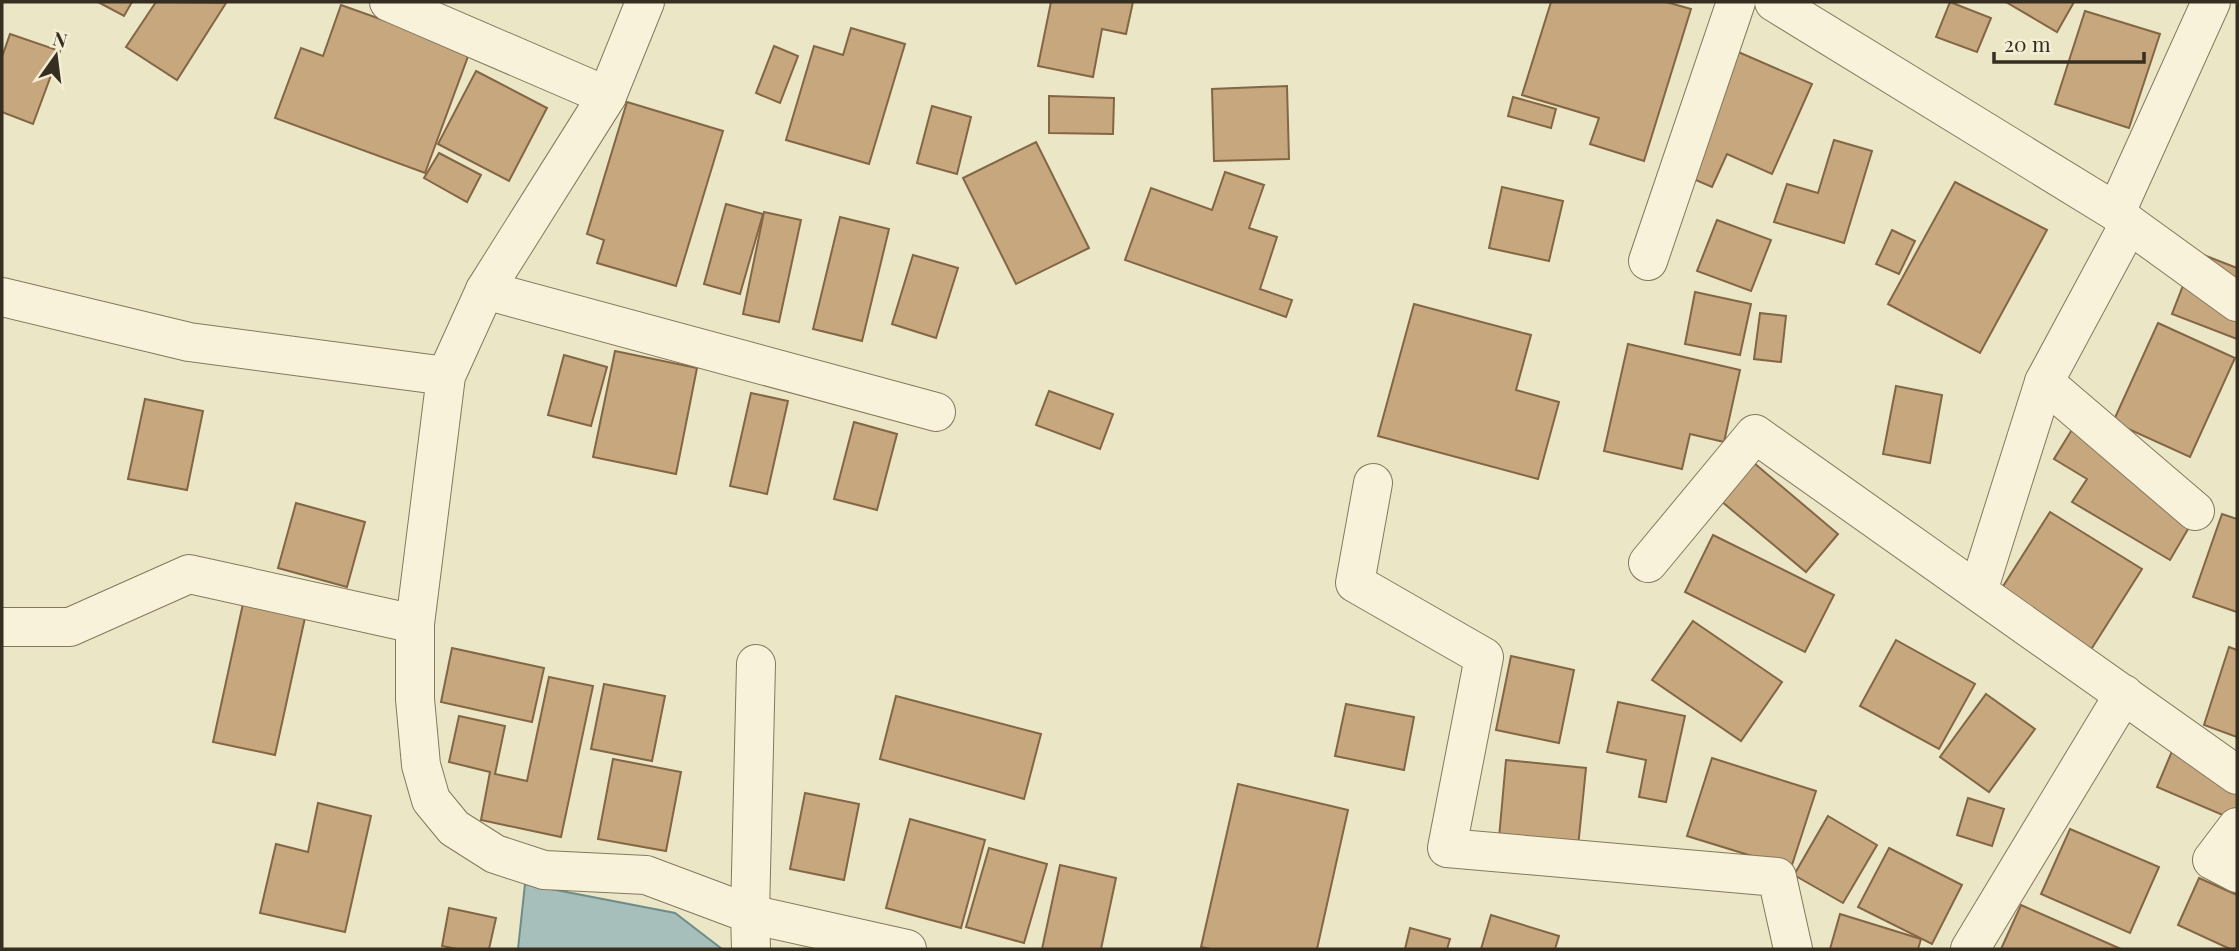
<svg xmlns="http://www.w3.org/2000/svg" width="2239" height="951" viewBox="0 0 2239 951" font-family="'Playfair Display',serif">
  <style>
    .water { fill: #a7bfbb; stroke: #6e8d8a; stroke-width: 2 }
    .building { fill: #c7a77e; stroke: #836644; stroke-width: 2 }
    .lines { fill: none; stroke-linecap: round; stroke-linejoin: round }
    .street-casing { stroke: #85785d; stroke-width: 40 }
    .street { stroke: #f7f2d9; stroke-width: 38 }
  </style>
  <rect width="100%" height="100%" fill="#ebe6c6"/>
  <path class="water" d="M 525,884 L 675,913 L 722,949 L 518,949 Z"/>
  <g class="building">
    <path d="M 98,2 L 132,2 L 124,16 Z"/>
    <path d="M 156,2 L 226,3 L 177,80 L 126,47 Z"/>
    <path d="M 1051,2 L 1133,2 L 1126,34 L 1102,29 L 1093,77 L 1038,66 Z"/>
    <path d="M 1551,2 L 1666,2 L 1691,9 L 1644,161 L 1590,144 L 1599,118 L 1522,95 Z"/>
    <path d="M 1950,2 L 1991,18 L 1977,52 L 1936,37 Z"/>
    <path d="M 2006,2 L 2074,2 L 2057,32 Z"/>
    <path d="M 341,5 L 470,51 L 425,173 L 275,118 L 301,48 L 323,56 Z"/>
    <path d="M 2085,11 L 2160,34 L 2129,128 L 2055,104 Z"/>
    <path d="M 851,28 L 905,44 L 869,164 L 786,140 L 814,46 L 843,55 Z"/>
    <path d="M 10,34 L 60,51 L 33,124 L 2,112 L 2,57 Z"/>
    <path d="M 774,46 L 798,56 L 780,103 L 756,93 Z"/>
    <path d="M 1736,51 L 1812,84 L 1772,174 L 1727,154 L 1712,187 L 1691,178 Z"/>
    <path d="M 476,71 L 547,108 L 509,181 L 438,144 Z"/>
    <path d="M 1287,86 L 1289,159 L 1214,161 L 1212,89 Z"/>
    <path d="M 1049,96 L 1114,98 L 1113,134 L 1049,133 Z"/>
    <path d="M 1513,97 L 1556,109 L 1551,128 L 1508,116 Z"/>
    <path d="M 627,102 L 723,131 L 676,286 L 597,263 L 604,240 L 587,234 Z"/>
    <path d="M 932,106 L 971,117 L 957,174 L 917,163 Z"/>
    <path d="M 1834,140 L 1872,151 L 1844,243 L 1774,222 L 1787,184 L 1818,193 Z"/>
    <path d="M 1036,142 L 1089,248 L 1016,284 L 963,178 Z"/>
    <path d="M 439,153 L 481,175 L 467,202 L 424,178 Z"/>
    <path d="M 1225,172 L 1264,185 L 1249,228 L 1277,237 L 1260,289 L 1292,300 L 1286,317 L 1125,260 L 1151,188 L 1212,210 Z"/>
    <path d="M 1955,182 L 2047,230 L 1980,353 L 1888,304 Z"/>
    <path d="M 1502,187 L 1563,201 L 1549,261 L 1489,248 Z"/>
    <path d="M 726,204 L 763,214 L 740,294 L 704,284 Z"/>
    <path d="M 764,212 L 801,220 L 779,322 L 743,314 Z"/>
    <path d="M 840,217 L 889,229 L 862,341 L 813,329 Z"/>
    <path d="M 1717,220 L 1771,240 L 1751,291 L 1697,271 Z"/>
    <path d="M 1892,230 L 1915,241 L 1899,274 L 1876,264 Z"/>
    <path d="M 2196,252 L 2237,268 L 2237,339 L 2172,314 Z"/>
    <path d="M 913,255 L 958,268 L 936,338 L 892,324 Z"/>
    <path d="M 1695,292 L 1751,304 L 1740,355 L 1685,344 Z"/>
    <path d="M 1414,304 L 1531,335 L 1516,390 L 1559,402 L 1538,479 L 1378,436 Z"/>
    <path d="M 1760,313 L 1786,316 L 1781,362 L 1754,359 Z"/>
    <path d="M 2158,323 L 2235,358 L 2190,457 L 2113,422 Z"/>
    <path d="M 1628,344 L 1740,370 L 1724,442 L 1690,434 L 1682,469 L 1604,451 Z"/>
    <path d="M 615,351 L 697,368 L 676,474 L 593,457 Z"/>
    <path d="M 564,355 L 607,367 L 591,426 L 548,415 Z"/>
    <path d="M 1896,386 L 1942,395 L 1930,463 L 1883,454 Z"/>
    <path d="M 1049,391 L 1113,414 L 1100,449 L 1036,425 Z"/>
    <path d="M 751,393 L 788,401 L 767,494 L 730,486 Z"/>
    <path d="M 145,399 L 203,411 L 187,490 L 128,479 Z"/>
    <path d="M 854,422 L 897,434 L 877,510 L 834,499 Z"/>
    <path d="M 2076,423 L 2205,500 L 2170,560 L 2072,502 L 2087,479 L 2054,459 Z"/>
    <path d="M 1754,463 L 1838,534 L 1806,572 L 1721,501 Z"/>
    <path d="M 296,503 L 365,522 L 347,587 L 278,568 Z"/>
    <path d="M 2050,512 L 2142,569 L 2087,656 L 1995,599 Z"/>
    <path d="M 2222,514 L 2237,519 L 2237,612 L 2193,597 Z"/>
    <path d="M 1713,535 L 1834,595 L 1805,652 L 1685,592 Z"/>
    <path d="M 244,599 L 306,613 L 275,755 L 213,742 Z"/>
    <path d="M 1693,621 L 1782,682 L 1741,741 L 1652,680 Z"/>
    <path d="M 1896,640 L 1975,684 L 1939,749 L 1860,706 Z"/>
    <path d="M 2229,647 L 2237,650 L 2237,737 L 2204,725 Z"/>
    <path d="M 452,648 L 544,668 L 532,722 L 441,702 Z"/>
    <path d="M 1511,656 L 1574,670 L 1559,743 L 1496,730 Z"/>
    <path d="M 549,677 L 593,686 L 561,837 L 481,820 L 490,772 L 449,762 L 459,716 L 505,726 L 495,774 L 527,781 Z"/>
    <path d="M 604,684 L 665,696 L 652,761 L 591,749 Z"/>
    <path d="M 1986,694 L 2035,729 L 1989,792 L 1940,757 Z"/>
    <path d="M 896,696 L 1041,734 L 1024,799 L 880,759 Z"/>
    <path d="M 1618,702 L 1685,716 L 1666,802 L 1639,797 L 1646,760 L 1607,752 Z"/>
    <path d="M 1346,704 L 1414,717 L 1404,770 L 1335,756 Z"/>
    <path d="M 2175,744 L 2237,770 L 2237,808 L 2232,819 L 2157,787 Z"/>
    <path d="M 1712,758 L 1816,791 L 1791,868 L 1687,836 Z"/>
    <path d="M 613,759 L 681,772 L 666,851 L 598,839 Z"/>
    <path d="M 1506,760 L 1586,768 L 1578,847 L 1499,838 Z"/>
    <path d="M 1238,784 L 1348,810 L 1317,949 L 1211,949 L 1201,947 Z"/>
    <path d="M 805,793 L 859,804 L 844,880 L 790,869 Z"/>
    <path d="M 1968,798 L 2004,809 L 1992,846 L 1957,835 Z"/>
    <path d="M 318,803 L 371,816 L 345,932 L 260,913 L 276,844 L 308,852 Z"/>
    <path d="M 1828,816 L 1877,845 L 1843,903 L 1794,875 Z"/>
    <path d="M 910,819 L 985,840 L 961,928 L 886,908 Z"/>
    <path d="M 2070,829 L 2159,867 L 2130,933 L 2041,894 Z"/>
    <path d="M 989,848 L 1047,864 L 1024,943 L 966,927 Z"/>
    <path d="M 1889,848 L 1962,885 L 1932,944 L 1858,907 Z"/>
    <path d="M 1060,865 L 1116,878 L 1101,949 L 1042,949 Z"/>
    <path d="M 2199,878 L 2237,895 L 2237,949 L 2230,949 L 2178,925 Z"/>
    <path d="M 2021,905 L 2121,949 L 2001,949 Z"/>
    <path d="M 449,908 L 496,918 L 489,949 L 457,949 L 442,946 Z"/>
    <path d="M 1840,914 L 1921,939 L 1918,949 L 1830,949 Z"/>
    <path d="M 1491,915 L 1559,936 L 1555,949 L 1481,949 Z"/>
    <path d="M 1410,928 L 1450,939 L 1447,949 L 1405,949 Z"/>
  </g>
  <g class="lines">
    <g class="street-casing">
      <g id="street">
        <path d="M 389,2 L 607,96"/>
        <path d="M 645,2 L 607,96 L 485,290 L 446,376 L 415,624 L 415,699 L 421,765 L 431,800 L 454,828 L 495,854 L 544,870 L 646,875 L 750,914 L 751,949"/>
        <path d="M 1774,2 L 2116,212 L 2129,224 L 2237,302"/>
        <path d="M 2116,212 L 2211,2"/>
        <path d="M 1648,261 L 1736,2"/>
        <path d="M 485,290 L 936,412"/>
        <path d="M 2,297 L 189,342 L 446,376"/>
        <path d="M 2044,382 L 2195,511"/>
        <path d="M 1373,483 L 1355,583 L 1484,657 L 1447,848 L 1777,877 L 1793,949"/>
        <path d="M 1648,563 L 1755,434 L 2237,775"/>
        <path d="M 1978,591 L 2044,382 L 2129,224"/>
        <path d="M 2,627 L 70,627 L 189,574 L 415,624"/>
        <path d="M 756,664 L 750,914 L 907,949"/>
        <path d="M 2237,827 L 2212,860 L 2237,873"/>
        <path d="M 1970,949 L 2124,694"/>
      </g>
    </g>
    <use href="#street" class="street"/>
  </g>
  <rect width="2239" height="951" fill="none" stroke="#362e20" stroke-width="7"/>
  <g transform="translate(56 56) rotate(14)" stroke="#f3efd5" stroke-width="5" paint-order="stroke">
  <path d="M0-5L12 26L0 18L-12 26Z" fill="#362e20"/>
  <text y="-10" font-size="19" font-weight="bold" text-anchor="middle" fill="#362e20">N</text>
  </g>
  <path d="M1994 52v10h150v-10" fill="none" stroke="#362e20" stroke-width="3.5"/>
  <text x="2004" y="52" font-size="21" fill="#362e20" stroke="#f3efd5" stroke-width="5" paint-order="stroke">20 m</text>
</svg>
